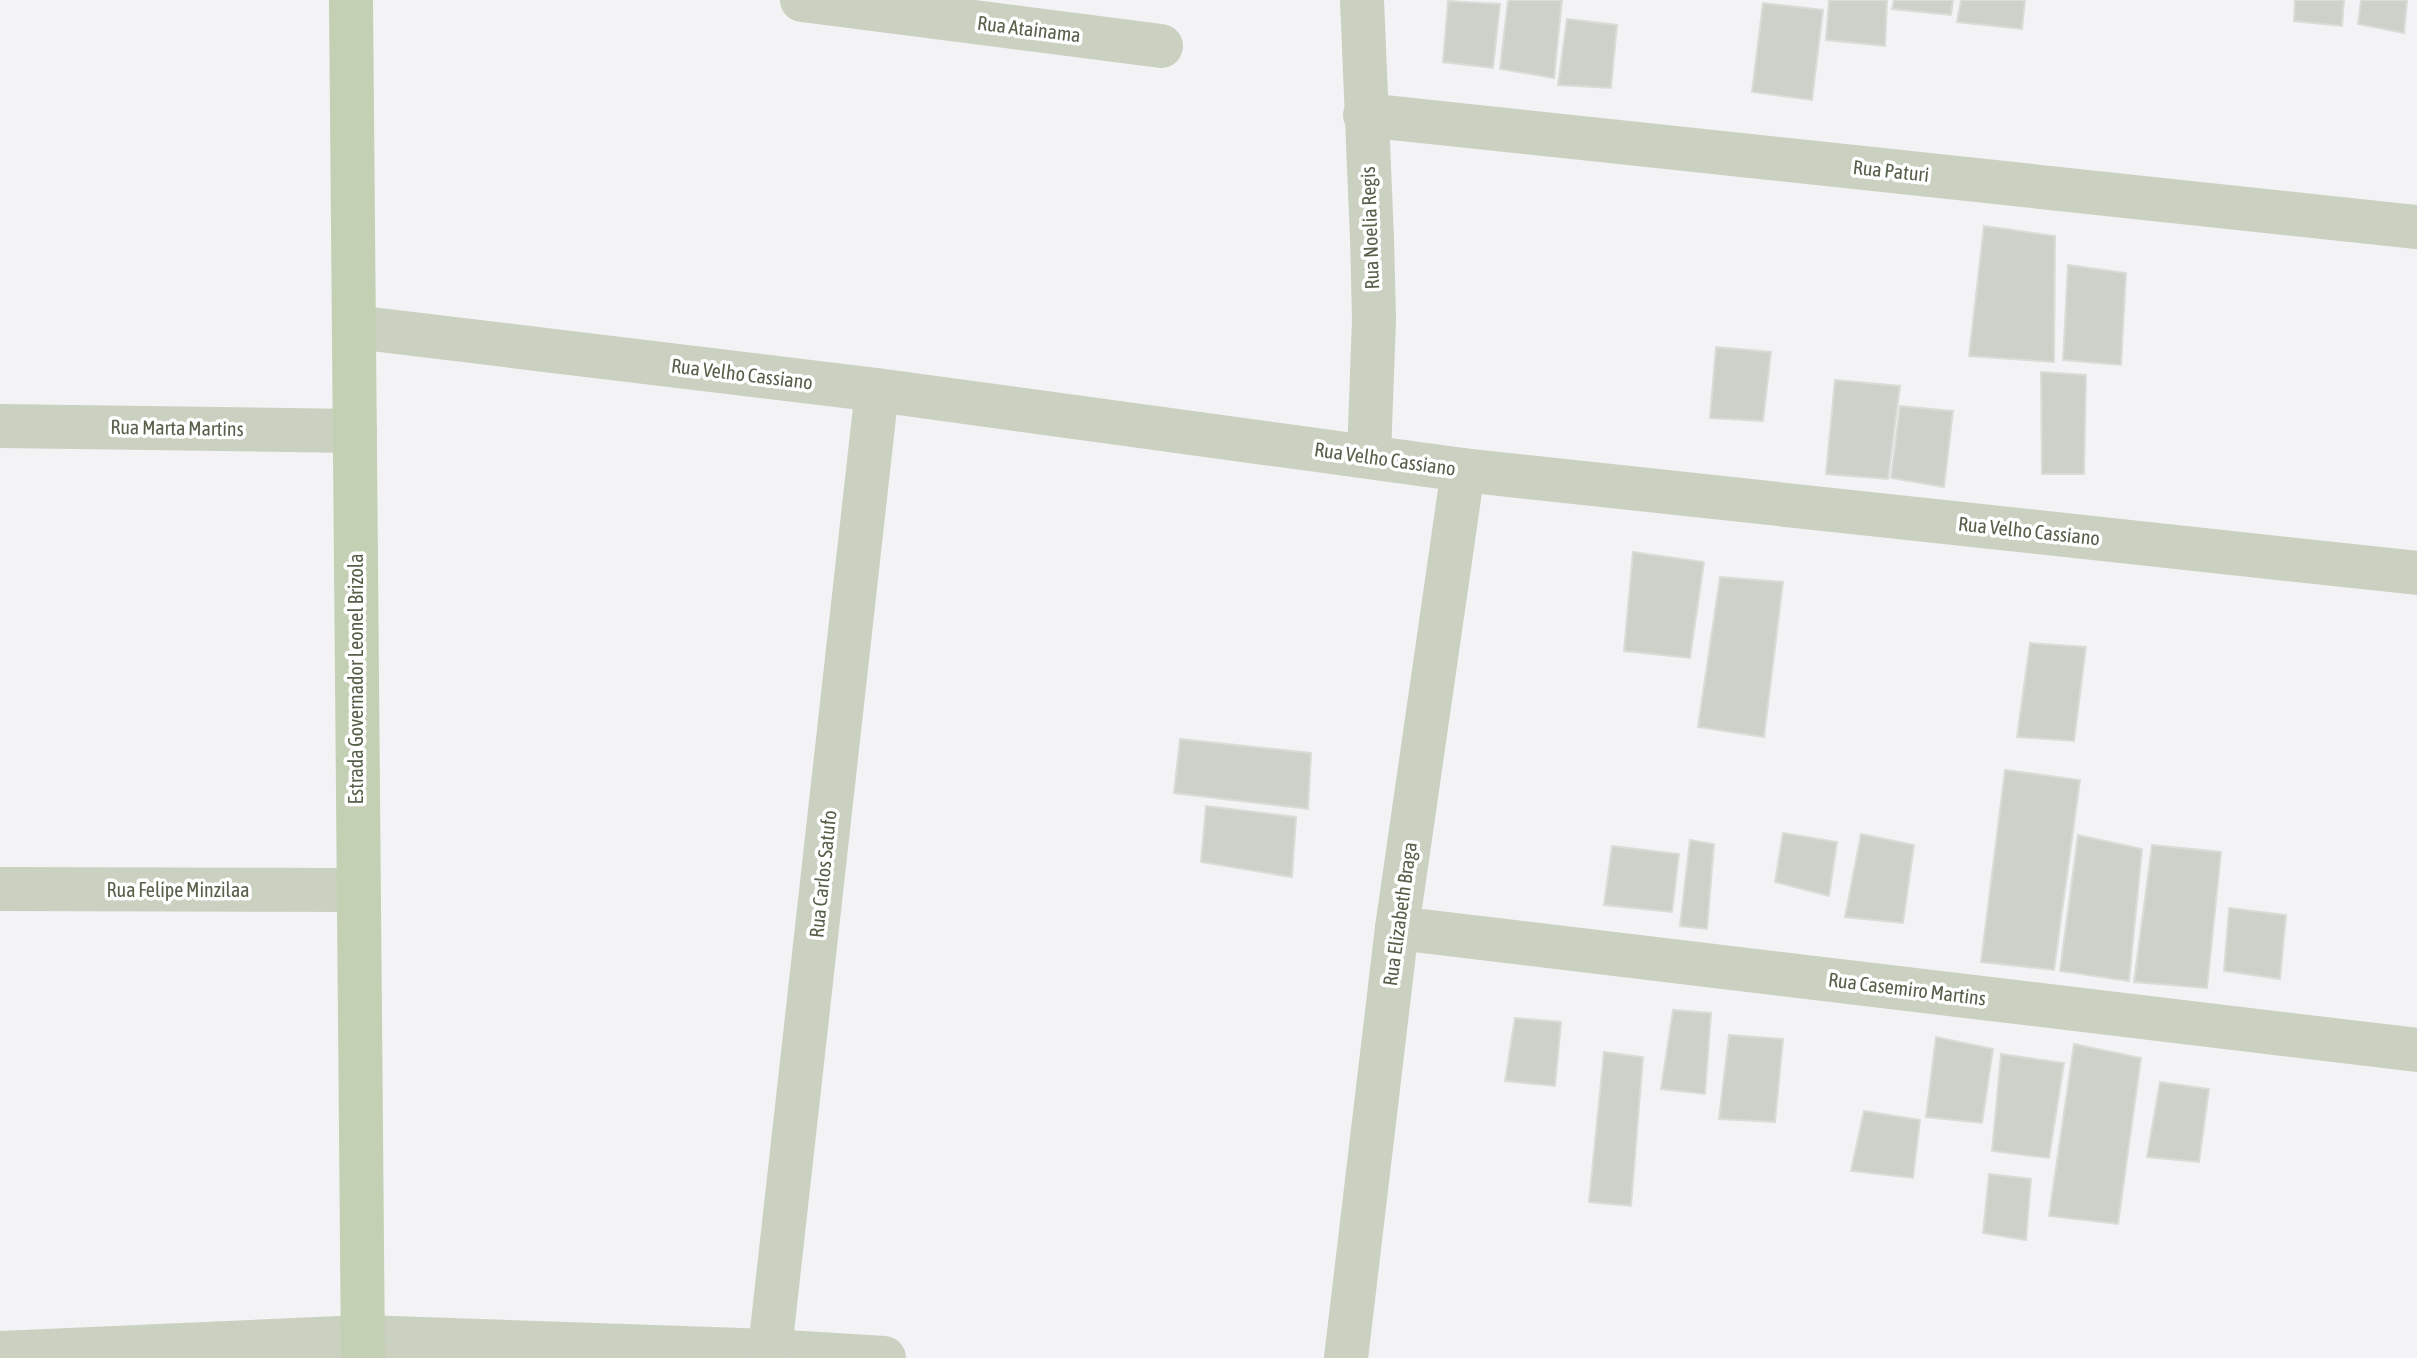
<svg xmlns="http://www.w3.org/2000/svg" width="2417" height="1358" viewBox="0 0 2417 1358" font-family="'Asap Condensed',sans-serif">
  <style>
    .building { fill: #cdd1ca; stroke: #d9ddd7; stroke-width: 2 }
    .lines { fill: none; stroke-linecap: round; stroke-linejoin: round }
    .minor { stroke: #cad1c1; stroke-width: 44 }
    .major { stroke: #c3d0b3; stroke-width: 44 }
    .labels { text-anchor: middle; stroke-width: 7; stroke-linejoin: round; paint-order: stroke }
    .street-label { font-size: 20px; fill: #56604a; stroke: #fff }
  </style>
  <rect width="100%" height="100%" fill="#f3f3f5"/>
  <g class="building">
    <path d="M 1508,0 L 1562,0 L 1554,78 L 1500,69 Z"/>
    <path d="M 1829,0 L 1887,0 L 1885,46 L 1826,40 Z"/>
    <path d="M 1894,0 L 1953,0 L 1951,15 L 1892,9 Z"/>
    <path d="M 1961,0 L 2025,0 L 2022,29 L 1957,22 Z"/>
    <path d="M 2295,0 L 2344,0 L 2342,26 L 2294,21 Z"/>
    <path d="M 2361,0 L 2407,0 L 2404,33 L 2358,24 Z"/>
    <path d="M 1448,1 L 1500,4 L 1493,68 L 1443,62 Z"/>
    <path d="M 1763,3 L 1823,10 L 1812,100 L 1752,92 Z"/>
    <path d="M 1567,19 L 1617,25 L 1611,88 L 1558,85 Z"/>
    <path d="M 1984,226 L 2055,236 L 2054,362 L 1969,356 Z"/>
    <path d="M 2068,265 L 2126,273 L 2121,365 L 2063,360 Z"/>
    <path d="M 1716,347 L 1771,352 L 1763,421 L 1710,418 Z"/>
    <path d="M 2041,372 L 2086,375 L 2084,474 L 2042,474 Z"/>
    <path d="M 1835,380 L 1900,386 L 1888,479 L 1826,474 Z"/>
    <path d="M 1900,406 L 1953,411 L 1944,487 L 1891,478 Z"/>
    <path d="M 1633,552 L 1704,562 L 1690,658 L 1624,651 Z"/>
    <path d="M 1720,577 L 1783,582 L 1764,737 L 1698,727 Z"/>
    <path d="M 2030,643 L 2086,647 L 2074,741 L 2017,737 Z"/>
    <path d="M 1180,739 L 1311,753 L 1308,809 L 1174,793 Z"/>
    <path d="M 2005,770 L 2080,780 L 2054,970 L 1981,962 Z"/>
    <path d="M 1206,806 L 1296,817 L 1292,877 L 1201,862 Z"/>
    <path d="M 1783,833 L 1837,842 L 1829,896 L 1775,882 Z"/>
    <path d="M 1861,834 L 1914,845 L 1903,923 L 1845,917 Z"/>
    <path d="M 2078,835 L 2142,849 L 2129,981 L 2060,971 Z"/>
    <path d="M 1690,840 L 1714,844 L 1707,929 L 1680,926 Z"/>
    <path d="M 2152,845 L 2221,852 L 2207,988 L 2134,982 Z"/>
    <path d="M 1612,846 L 1679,854 L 1672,912 L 1604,905 Z"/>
    <path d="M 2229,908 L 2286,915 L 2280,979 L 2224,971 Z"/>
    <path d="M 1673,1010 L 1711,1013 L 1705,1094 L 1661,1089 Z"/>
    <path d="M 1515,1018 L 1561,1022 L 1555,1086 L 1505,1081 Z"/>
    <path d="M 1729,1035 L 1783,1039 L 1775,1122 L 1719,1119 Z"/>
    <path d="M 1936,1037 L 1993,1049 L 1982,1123 L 1926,1117 Z"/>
    <path d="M 2074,1044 L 2141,1058 L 2118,1224 L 2049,1216 Z"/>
    <path d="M 1604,1052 L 1643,1057 L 1631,1206 L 1589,1202 Z"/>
    <path d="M 2001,1054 L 2064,1063 L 2049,1158 L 1992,1151 Z"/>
    <path d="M 2160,1082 L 2209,1089 L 2199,1162 L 2147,1157 Z"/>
    <path d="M 1864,1111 L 1920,1120 L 1913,1178 L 1851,1171 Z"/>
    <path d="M 1989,1174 L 2031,1179 L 2026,1240 L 1983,1233 Z"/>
  </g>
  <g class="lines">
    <g class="minor">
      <path d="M 802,0 L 1161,46"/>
      <path d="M 1362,0 L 1372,238 L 1374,319 L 1369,456"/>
      <path d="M 1365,115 L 2417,227"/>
      <path d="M 355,327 L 877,390 L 1463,470 L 2417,573"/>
      <path d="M 0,426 L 355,431"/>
      <path d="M 0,889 L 357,890"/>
      <path d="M 1397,928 L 2417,1050"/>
      <path d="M 0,1353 L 363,1337 L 770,1351 L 884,1358"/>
      <path d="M 769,1358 L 877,390"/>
      <path d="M 1346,1358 L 1397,928 L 1463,470"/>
    </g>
    <path class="major" d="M 351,0 L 363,1358"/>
  </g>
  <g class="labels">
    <g class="street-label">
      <text transform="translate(1029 29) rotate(7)" y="7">Rua Atainama</text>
      <text transform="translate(1891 171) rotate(6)" y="7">Rua Paturi</text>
      <text transform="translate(1370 228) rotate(-92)" y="7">Rua Noelia Regis</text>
      <text transform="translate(742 374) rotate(7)" y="7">Rua Velho Cassiano</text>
      <text transform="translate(177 428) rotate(1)" y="7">Rua Marta Martins</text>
      <text transform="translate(1385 459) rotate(8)" y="7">Rua Velho Cassiano</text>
      <text transform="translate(2029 531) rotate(6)" y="7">Rua Velho Cassiano</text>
      <text transform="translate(356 679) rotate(-90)" y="7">Estrada Governador Leonel Brizola</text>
      <text transform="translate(823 874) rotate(-84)" y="7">Rua Carlos Satufo</text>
      <text x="178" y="897">Rua Felipe Minzilaa</text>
      <text transform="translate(1400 914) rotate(-82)" y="7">Rua Elizabeth Braga</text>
      <text transform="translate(1907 989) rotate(7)" y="7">Rua Casemiro Martins</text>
    </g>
  </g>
</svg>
